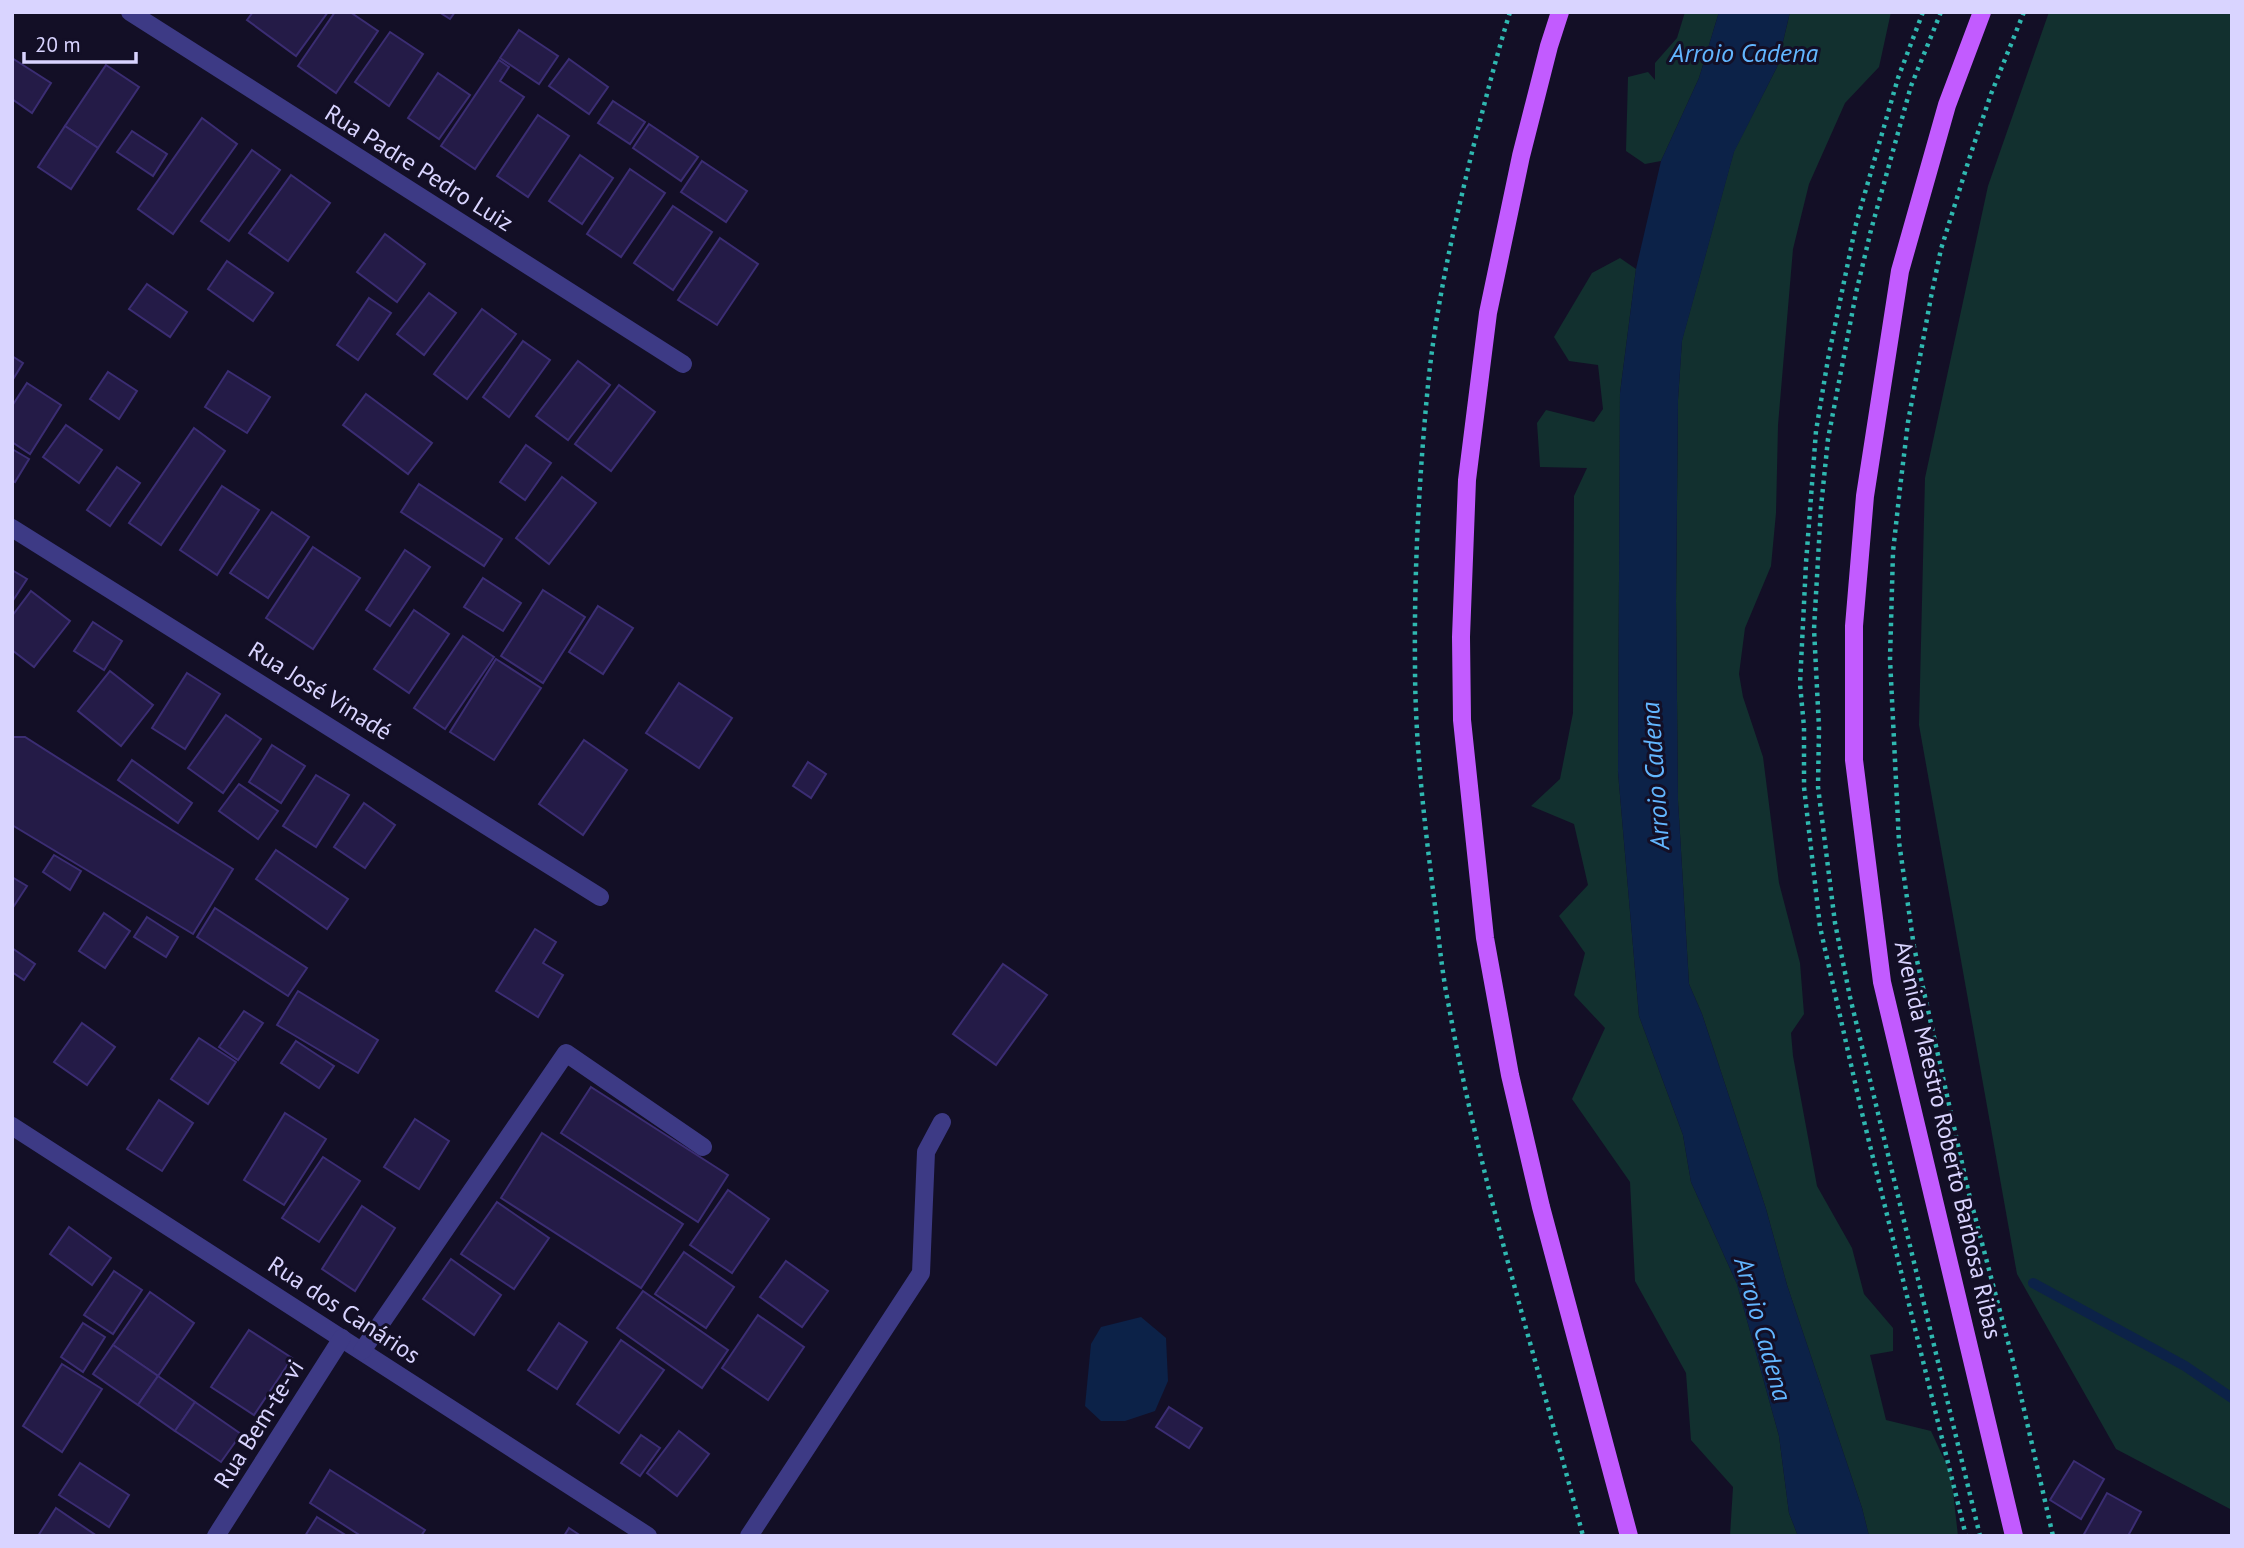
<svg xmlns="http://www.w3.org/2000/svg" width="2244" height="1548" viewBox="0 0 2244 1548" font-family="'PT Sans',sans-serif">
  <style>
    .green { fill: #12302f }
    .water { fill: #0c2248 }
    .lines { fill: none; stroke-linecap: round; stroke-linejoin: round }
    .stream { stroke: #0c2248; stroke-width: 10 }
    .building { fill: #241b47; stroke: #3b2d73; stroke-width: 2 }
    .path { stroke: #2fb8b0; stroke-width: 4.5; stroke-dasharray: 3.5 5; stroke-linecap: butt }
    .minor { stroke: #3d3a85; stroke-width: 18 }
    .major { stroke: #c25bff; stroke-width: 18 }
    .labels { text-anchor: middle; stroke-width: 6; stroke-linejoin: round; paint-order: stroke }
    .street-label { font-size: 24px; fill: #d9d4ff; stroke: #130f26 }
    .water-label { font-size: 26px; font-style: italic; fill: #62b6ff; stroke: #130f26 }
  </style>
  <rect width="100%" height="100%" fill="#130f26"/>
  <g class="green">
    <path d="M 1685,12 L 1719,12 L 1699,78 L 1661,161 L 1645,164 L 1626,151 L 1628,77 L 1648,72 L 1655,80 L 1655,63 L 1677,38 Z"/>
    <path d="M 1790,12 L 1891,12 L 1879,67 L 1845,103 L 1809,184 L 1793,249 L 1778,425 L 1776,513 L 1771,566 L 1745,628 L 1739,674 L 1743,697 L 1763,757 L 1779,883 L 1800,963 L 1804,1014 L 1791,1033 L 1793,1056 L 1817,1186 L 1852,1248 L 1864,1294 L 1893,1328 L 1893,1351 L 1870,1355 L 1886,1420 L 1931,1431 L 1951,1474 L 1958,1536 L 1869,1536 L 1862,1508 L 1787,1285 L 1766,1209 L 1702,1014 L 1689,984 L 1678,801 L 1676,602 L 1678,399 L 1682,340 L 1734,151 L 1777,67 Z"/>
    <path d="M 2049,12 L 2232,12 L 2232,1510 L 2116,1449 L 2017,1274 L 1919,725 L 1925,478 L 1988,186 Z"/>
    <path d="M 1620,258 L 1636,269 L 1620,393 L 1618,772 L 1639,1016 L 1683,1135 L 1691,1182 L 1737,1284 L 1779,1436 L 1789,1513 L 1798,1536 L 1730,1536 L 1733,1487 L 1691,1440 L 1686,1373 L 1635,1281 L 1630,1182 L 1572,1099 L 1605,1028 L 1574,995 L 1585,953 L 1559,916 L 1588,885 L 1574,824 L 1531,806 L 1560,779 L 1573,713 L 1574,496 L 1587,468 L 1540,467 L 1537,423 L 1546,410 L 1594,422 L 1603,409 L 1598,365 L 1569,361 L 1554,337 L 1592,273 Z"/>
  </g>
  <g class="water">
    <path d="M 1719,12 L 1790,12 L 1777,67 L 1734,152 L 1682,341 L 1678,400 L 1676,602 L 1678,801 L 1689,984 L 1702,1014 L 1766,1209 L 1787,1285 L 1862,1508 L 1869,1536 L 1798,1536 L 1789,1513 L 1779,1436 L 1737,1284 L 1691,1182 L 1683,1135 L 1639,1016 L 1618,772 L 1620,393 L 1636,269 L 1661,161 L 1699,78 Z"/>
    <path d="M 1141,1317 L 1166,1338 L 1168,1381 L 1155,1411 L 1125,1421 L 1101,1421 L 1085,1406 L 1091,1344 L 1101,1327 Z"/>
  </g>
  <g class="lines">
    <path class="stream" d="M 2033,1283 L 2185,1366 L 2232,1398"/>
  </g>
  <g class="building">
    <path d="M 253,12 L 328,12 L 296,56 L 247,20 Z"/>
    <path d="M 335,12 L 350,12 L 378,31 L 336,93 L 298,66 Z"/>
    <path d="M 439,12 L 455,12 L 450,19 Z"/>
    <path d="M 519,30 L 558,56 L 539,84 L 500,58 Z"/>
    <path d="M 390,32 L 423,54 L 389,106 L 355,82 Z"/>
    <path d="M 12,58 L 51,83 L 32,113 L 12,99 Z"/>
    <path d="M 569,59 L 608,87 L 589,114 L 549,86 Z"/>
    <path d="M 499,60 L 509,67 L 500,81 L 524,97 L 475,169 L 441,146 Z"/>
    <path d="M 106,65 L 139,87 L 98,148 L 65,126 Z"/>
    <path d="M 438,73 L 470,95 L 439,139 L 408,118 Z"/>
    <path d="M 613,101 L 645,122 L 630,144 L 598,123 Z"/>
    <path d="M 538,115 L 569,136 L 528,197 L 497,176 Z"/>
    <path d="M 202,118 L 237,144 L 173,234 L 138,209 Z"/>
    <path d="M 649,124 L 698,157 L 681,181 L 633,148 Z"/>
    <path d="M 65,126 L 98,148 L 71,189 L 38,167 Z"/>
    <path d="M 132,131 L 167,154 L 153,176 L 117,152 Z"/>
    <path d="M 252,150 L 280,170 L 229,241 L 201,221 Z"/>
    <path d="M 580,155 L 613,178 L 582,224 L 549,201 Z"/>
    <path d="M 702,161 L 747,191 L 726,222 L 681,192 Z"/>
    <path d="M 630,169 L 665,193 L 621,257 L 587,234 Z"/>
    <path d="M 291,175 L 330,203 L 288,261 L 249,233 Z"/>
    <path d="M 673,206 L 712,232 L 673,290 L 634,263 Z"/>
    <path d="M 385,234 L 425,264 L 397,302 L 357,272 Z"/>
    <path d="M 720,238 L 758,264 L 717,325 L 678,300 Z"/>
    <path d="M 227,261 L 273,293 L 253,321 L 208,289 Z"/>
    <path d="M 147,284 L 187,312 L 170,337 L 129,309 Z"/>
    <path d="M 429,293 L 456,313 L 424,355 L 397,334 Z"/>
    <path d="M 369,298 L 391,313 L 358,360 L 337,345 Z"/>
    <path d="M 482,309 L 516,334 L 467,399 L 434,374 Z"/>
    <path d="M 523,341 L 550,360 L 509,417 L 483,397 Z"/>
    <path d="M 12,356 L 23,363 L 12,381 Z"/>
    <path d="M 578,361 L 610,385 L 568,440 L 536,416 Z"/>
    <path d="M 228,371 L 270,397 L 247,433 L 205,407 Z"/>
    <path d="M 108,372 L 137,391 L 119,419 L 90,399 Z"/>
    <path d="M 27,383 L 61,405 L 30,454 L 12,442 L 12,406 Z"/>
    <path d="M 619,385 L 655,412 L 611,471 L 575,444 Z"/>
    <path d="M 366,394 L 432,443 L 408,474 L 343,425 Z"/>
    <path d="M 66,425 L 102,450 L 79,483 L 43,457 Z"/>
    <path d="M 194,428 L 225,451 L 161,545 L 129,523 Z"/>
    <path d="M 526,445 L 551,463 L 525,500 L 500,482 Z"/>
    <path d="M 12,449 L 29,459 L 15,482 L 12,480 Z"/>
    <path d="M 117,467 L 140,483 L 110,526 L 87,510 Z"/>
    <path d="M 562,477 L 596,503 L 549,564 L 516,538 Z"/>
    <path d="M 419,484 L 502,539 L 484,566 L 401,512 Z"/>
    <path d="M 222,486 L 259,510 L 217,575 L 180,550 Z"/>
    <path d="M 272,512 L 309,537 L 268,598 L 230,573 Z"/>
    <path d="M 313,547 L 360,578 L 313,649 L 266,618 Z"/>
    <path d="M 405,550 L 430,567 L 390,626 L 366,610 Z"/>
    <path d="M 12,570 L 27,579 L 12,602 Z"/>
    <path d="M 483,578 L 521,603 L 503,631 L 464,607 Z"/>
    <path d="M 543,590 L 585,617 L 543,683 L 501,656 Z"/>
    <path d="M 31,591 L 70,621 L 34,667 L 12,650 L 12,616 Z"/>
    <path d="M 598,606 L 633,628 L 603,674 L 569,652 Z"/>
    <path d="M 414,610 L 449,634 L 409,693 L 374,669 Z"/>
    <path d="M 93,622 L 122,641 L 104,670 L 74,651 Z"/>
    <path d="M 463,636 L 494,657 L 445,729 L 414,708 Z"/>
    <path d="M 496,659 L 541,688 L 494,760 L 450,732 Z"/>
    <path d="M 110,671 L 153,705 L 121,746 L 78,711 Z"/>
    <path d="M 187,673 L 220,694 L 185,749 L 152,728 Z"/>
    <path d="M 679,683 L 732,718 L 699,768 L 646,733 Z"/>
    <path d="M 226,715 L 261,739 L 223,793 L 188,768 Z"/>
    <path d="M 12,737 L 25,737 L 233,869 L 193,934 L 12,825 Z"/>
    <path d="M 584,740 L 627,770 L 583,835 L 539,804 Z"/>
    <path d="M 272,745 L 305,766 L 281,803 L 249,782 Z"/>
    <path d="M 132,760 L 192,803 L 178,823 L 118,780 Z"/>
    <path d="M 808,762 L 826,774 L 811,798 L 793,786 Z"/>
    <path d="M 316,775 L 349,795 L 316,847 L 283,826 Z"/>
    <path d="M 239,784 L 278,811 L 258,839 L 219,811 Z"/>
    <path d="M 364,803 L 395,825 L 365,868 L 334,847 Z"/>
    <path d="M 276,850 L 348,899 L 327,929 L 256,879 Z"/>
    <path d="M 54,855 L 81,871 L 70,890 L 43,872 Z"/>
    <path d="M 12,877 L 27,886 L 12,909 Z"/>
    <path d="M 215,908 L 307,968 L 288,996 L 197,937 Z"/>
    <path d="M 104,913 L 130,931 L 105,968 L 79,951 Z"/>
    <path d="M 147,917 L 178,937 L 166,957 L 134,937 Z"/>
    <path d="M 535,929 L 556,942 L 543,963 L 563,975 L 538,1017 L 496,991 Z"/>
    <path d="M 12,948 L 35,964 L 24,980 L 12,972 Z"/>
    <path d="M 1003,964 L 1047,995 L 996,1065 L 953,1034 Z"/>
    <path d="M 298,991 L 378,1040 L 358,1073 L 277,1025 Z"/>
    <path d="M 244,1011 L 263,1023 L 238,1060 L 219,1047 Z"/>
    <path d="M 82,1023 L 115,1047 L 87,1085 L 54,1062 Z"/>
    <path d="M 199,1038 L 236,1062 L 208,1104 L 171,1079 Z"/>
    <path d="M 296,1041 L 334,1066 L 319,1088 L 281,1063 Z"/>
    <path d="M 591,1087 L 728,1175 L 698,1222 L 561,1133 Z"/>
    <path d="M 159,1100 L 193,1123 L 162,1171 L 127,1149 Z"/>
    <path d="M 285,1113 L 326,1139 L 284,1205 L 244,1180 Z"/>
    <path d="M 415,1119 L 449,1141 L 419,1189 L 384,1167 Z"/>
    <path d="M 542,1133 L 683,1224 L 641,1288 L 501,1198 Z"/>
    <path d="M 323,1157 L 360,1181 L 319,1242 L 282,1218 Z"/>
    <path d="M 728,1190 L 769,1219 L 732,1273 L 690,1245 Z"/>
    <path d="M 497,1202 L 549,1238 L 514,1289 L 461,1254 Z"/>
    <path d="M 362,1206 L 395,1228 L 355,1291 L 322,1269 Z"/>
    <path d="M 69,1227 L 111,1258 L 92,1285 L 50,1254 Z"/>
    <path d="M 684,1252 L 734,1287 L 706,1328 L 655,1294 Z"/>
    <path d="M 451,1259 L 501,1295 L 474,1335 L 423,1299 Z"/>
    <path d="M 786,1261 L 828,1291 L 802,1327 L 760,1297 Z"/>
    <path d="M 114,1271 L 142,1290 L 113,1334 L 84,1315 Z"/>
    <path d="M 643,1291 L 728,1350 L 702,1388 L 617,1328 Z"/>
    <path d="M 150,1292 L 194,1323 L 158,1376 L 113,1345 Z"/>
    <path d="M 758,1315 L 804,1347 L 768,1400 L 722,1368 Z"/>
    <path d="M 83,1323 L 105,1337 L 83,1372 L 61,1357 Z"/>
    <path d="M 559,1323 L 587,1342 L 557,1389 L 528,1370 Z"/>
    <path d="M 249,1330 L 292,1358 L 254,1415 L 211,1387 Z"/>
    <path d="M 621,1340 L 664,1370 L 619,1433 L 577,1404 Z"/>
    <path d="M 113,1345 L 158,1376 L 138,1405 L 93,1374 Z"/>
    <path d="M 62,1364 L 102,1389 L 62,1452 L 23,1426 Z"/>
    <path d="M 158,1376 L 195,1402 L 175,1431 L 138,1405 Z"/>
    <path d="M 195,1402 L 241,1434 L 221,1462 L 175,1431 Z"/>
    <path d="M 1169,1407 L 1202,1428 L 1189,1448 L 1156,1427 Z"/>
    <path d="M 679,1431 L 709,1454 L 677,1496 L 647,1473 Z"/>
    <path d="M 641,1435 L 660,1448 L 640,1476 L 621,1463 Z"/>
    <path d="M 2074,1461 L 2104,1479 L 2081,1519 L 2050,1500 Z"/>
    <path d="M 80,1463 L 129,1495 L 109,1527 L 59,1495 Z"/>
    <path d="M 330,1470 L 425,1530 L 421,1536 L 361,1536 L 310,1503 Z"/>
    <path d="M 2107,1493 L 2141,1512 L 2128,1536 L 2083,1536 Z"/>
    <path d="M 56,1508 L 97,1536 L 38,1536 Z"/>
    <path d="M 317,1517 L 347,1536 L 305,1536 Z"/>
    <path d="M 569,1528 L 581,1536 L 564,1536 Z"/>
  </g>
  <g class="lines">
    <g class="path">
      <path d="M 1510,12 C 1496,57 1485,102 1473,148 C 1454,226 1436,305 1428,385 C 1419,478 1414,572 1415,665 C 1415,746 1425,827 1435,906 C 1439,940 1442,974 1449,1007 C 1481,1186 1537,1360 1583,1536"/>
      <path d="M 1923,12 L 1898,78 L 1856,224 L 1828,359 L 1816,431 L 1806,563 L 1800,684 L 1804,727 L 1804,787 L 1820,927 L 1861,1109 L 1966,1536"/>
      <path d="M 1941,12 L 1911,86 L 1871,230 L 1856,293 L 1828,439 L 1821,507 L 1814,629 L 1819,728 L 1818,787 L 1835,923 L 1850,997 L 1980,1536"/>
      <path d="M 2024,12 L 1991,94 L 1971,153 L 1941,249 L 1931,297 L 1908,422 L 1900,488 L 1893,552 L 1890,659 L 1899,842 L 1914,947 L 1968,1190 L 2012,1357 L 2053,1536"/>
    </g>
    <g class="minor">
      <path d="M 130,12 L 683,364"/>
      <path d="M 12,528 L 600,897"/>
      <path d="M 12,1126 L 648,1536"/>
      <path d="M 362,1351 L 566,1053 L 703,1147"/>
      <path d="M 216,1536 L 342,1338"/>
      <path d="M 749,1536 L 921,1273 L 926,1152 L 942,1122"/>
    </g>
    <g class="major">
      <path d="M 1560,12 L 1549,46 L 1521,156 L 1488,313 L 1467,480 L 1461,637 L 1462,720 L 1485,938 L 1510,1075 L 1541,1207 L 1629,1536"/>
      <path d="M 1982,12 L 1947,105 L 1900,271 L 1865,496 L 1854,626 L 1854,760 L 1882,982 L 2014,1536"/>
    </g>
  </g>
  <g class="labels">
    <g class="street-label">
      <text transform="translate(419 168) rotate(32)" y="8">Rua Padre Pedro Luiz</text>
      <text transform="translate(320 691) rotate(32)" y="8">Rua José Vinadé</text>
      <text transform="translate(1948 1140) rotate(77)" y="8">Avenida Maestro Roberto Barbosa Ribas</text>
      <text transform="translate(344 1310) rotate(33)" y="8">Rua dos Canários</text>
      <text transform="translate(259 1424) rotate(-58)" y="8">Rua Bem-te-vi</text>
    </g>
    <g class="water-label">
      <text x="1744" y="62">Arroio Cadena</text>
      <text transform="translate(1655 776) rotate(-94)" y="9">Arroio Cadena</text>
      <text transform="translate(1763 1329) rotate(74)" y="9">Arroio Cadena</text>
    </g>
  </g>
  <rect width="2244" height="1548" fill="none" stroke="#d9d4ff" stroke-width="28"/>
  <path d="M24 52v10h112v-10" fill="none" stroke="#d9d4ff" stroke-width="3.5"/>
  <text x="35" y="52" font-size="21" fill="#d9d4ff" stroke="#130f26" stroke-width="5" paint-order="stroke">20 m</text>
</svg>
